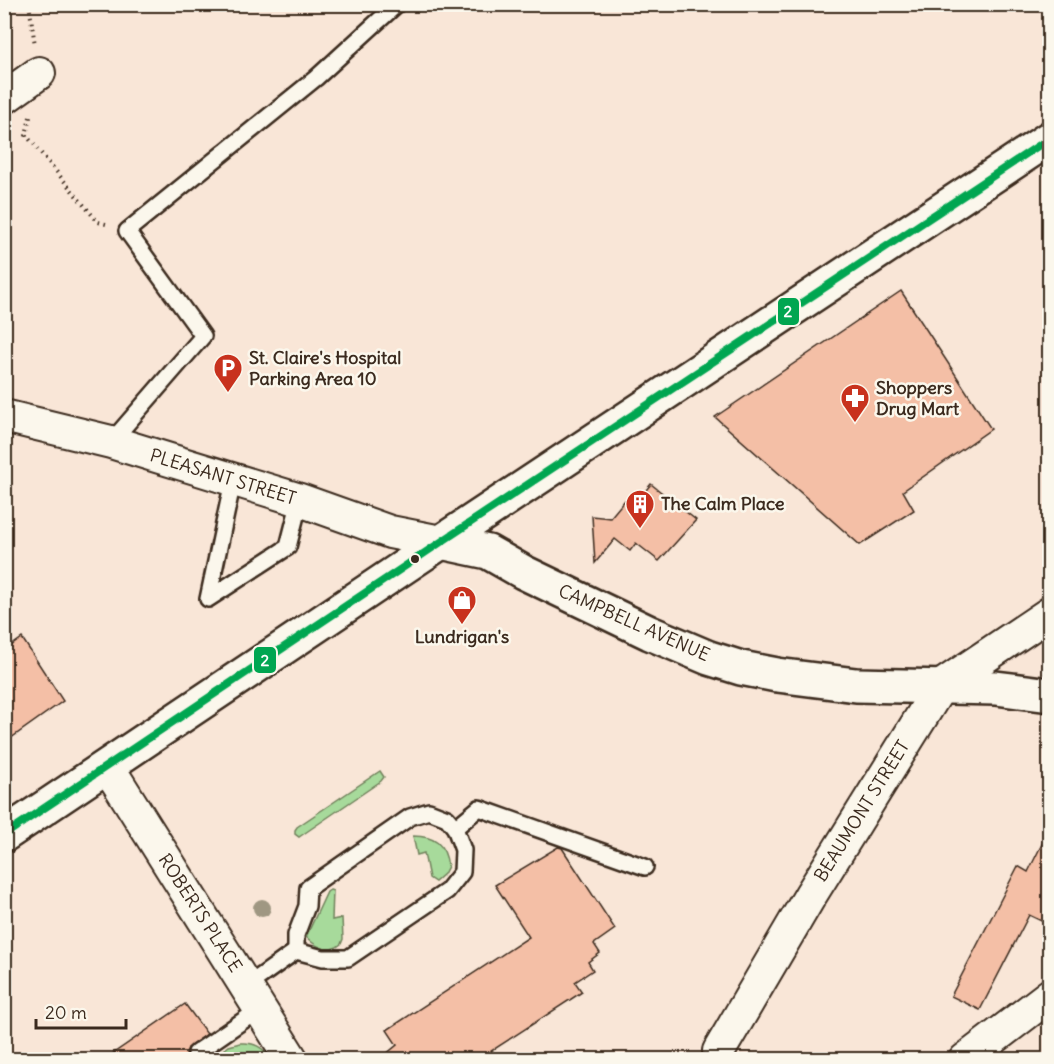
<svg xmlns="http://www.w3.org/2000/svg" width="1054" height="1064" viewBox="0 0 1054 1064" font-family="Delius,sans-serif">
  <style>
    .green { fill: #a7da9b; stroke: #71825c; stroke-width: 1.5 }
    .building { fill: #f4bfa6; stroke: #3b2a1e; stroke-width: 1.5 }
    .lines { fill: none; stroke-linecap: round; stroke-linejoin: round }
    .service-casing { stroke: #3b2a1e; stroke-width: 20 }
    .minor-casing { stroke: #3b2a1e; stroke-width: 36 }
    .tertiary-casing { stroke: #3b2a1e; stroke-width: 38 }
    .secondary-casing { stroke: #3b2a1e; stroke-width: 38 }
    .path { stroke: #3b2a1e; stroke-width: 4; stroke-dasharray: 1.5 4.5; stroke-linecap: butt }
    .service { stroke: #fbf7ec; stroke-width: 15 }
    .minor { stroke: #fbf7ec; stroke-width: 32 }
    .tertiary { stroke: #fbf7ec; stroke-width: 33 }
    .secondary { stroke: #fbf7ec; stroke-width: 33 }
    .bus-1-casing { stroke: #fbf7ec; stroke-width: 12 }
    .bus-1 { stroke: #00a651; stroke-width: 8 }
    .tree { fill: #9f9782 }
    .bus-dot { fill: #3b2a1e; stroke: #fbf7ec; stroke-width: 2 }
    .labels { text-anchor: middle; stroke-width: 5; stroke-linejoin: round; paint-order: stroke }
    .poi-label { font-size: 18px; font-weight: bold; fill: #3b2a1e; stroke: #fbf7ec; text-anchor: start }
    .street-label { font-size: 18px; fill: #3b2a1e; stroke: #fbf7ec }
    .line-badge { stroke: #fbf7ec; stroke-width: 2 }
    .badge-label { font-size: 16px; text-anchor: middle; font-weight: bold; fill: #fff }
  </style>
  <rect width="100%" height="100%" fill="#f9e6d7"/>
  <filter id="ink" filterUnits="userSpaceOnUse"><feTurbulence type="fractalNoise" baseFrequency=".0167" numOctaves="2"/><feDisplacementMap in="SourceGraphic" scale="12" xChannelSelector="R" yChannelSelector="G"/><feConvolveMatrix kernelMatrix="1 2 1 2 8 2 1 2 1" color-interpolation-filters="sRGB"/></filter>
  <g filter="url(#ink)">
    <g class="green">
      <path d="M 380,771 L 384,777 L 381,781 L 302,835 L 299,837 L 295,834 L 295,830 L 297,827 Z"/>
      <path d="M 413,836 C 435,836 445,844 448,866 L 444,874 L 435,882 L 429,878 L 424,853 L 417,855 Z"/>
      <path d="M 330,890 L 333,891 L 332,920 L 342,918 L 343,939 L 341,944 C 329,954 316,947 306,937 L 327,892 Z"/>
      <path d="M 240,1043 C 254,1042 263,1047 271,1059 L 224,1059 L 220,1053 L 229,1046 Z"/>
    </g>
    <g class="building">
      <path d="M 901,291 L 991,429 L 903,491 L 914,510 L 860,545 L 715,417 Z"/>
      <path d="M 651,484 L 696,520 L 659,561 L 636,543 L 630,551 L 615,539 L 595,563 L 592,516 L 610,518 L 625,500 L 633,506 Z"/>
      <path d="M 22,638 L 63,701 L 4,743 L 4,651 Z"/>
      <path d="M 1050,828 L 1050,925 L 1029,915 L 980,1010 L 951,996 L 1018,866 L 1028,872 Z"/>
      <path d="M 558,847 L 562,848 L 615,929 L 594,944 L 600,953 L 588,962 L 593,970 L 575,982 L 582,992 L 479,1059 L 380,1059 L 397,1045 L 387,1030 L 529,937 L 495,885 Z"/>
      <path d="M 185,1004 L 207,1034 L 188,1048 L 186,1054 L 189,1059 L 105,1059 Z"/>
      <path d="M 218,1050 L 224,1059 L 204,1059 Z"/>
    </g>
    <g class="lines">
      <g class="service-casing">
        <g id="service">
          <path d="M 111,442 L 203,336 L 127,231 L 316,78 L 397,4"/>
          <path d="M 233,481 L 208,599 L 288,547 L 300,500"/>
          <path d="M 429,811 L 447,818 L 455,828 L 463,850 L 462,872 L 447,891 L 348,958 L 323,958 L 296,951 L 296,935 L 307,906 L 308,888 L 410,817 Z"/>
          <path d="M 455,828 L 479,808 L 645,867"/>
          <path d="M 247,986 L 296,951"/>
          <path d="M 196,1053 L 260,1009"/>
        </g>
      </g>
      <g class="minor-casing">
        <g id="minor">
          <path d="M 4,98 L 39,73"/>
          <path d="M 4,416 L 111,442 L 300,500 L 390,532 L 441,542"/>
          <path d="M 108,767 L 292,1060"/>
          <path d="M 719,1051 L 810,896 L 940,687 L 1050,613"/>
          <path d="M 965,1060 L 1050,995"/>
        </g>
      </g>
      <g class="tertiary-casing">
        <path id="tertiary" d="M 441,542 L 488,552 L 523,572 L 650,633 L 709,658 L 741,668 L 777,675 L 856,685 L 996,688 L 1050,695"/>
      </g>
      <g class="secondary-casing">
        <path id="secondary" d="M 4,835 L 441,542 L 1050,138"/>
      </g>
      <g class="path">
        <path d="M 29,4 L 35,45"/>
        <path d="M 30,117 L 26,135 L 98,222 L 106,224"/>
        <path d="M 679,1060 L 689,1054"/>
      </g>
      <use href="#service" class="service"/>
      <use href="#minor" class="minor"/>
      <use href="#tertiary" class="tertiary"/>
      <use href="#secondary" class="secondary"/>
      <g class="bus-1-casing">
        <path id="bus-1" d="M 4,835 L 441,542 L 1050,138"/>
      </g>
      <use href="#bus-1" class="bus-1"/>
    </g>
    <circle class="tree" cx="262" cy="908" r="9"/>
  </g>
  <defs>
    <g id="parking-pin" transform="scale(1.5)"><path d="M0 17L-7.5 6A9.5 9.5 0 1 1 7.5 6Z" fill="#c8321e" stroke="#fbf7ec"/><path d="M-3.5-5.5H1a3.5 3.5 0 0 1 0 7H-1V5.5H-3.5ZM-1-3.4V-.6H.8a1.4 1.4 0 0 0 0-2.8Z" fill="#fff"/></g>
    <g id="pharmacy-pin" transform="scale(1.5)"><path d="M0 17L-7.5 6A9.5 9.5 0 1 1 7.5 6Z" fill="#c8321e" stroke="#fbf7ec"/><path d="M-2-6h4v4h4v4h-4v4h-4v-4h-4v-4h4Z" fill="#fff"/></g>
    <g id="building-pin" transform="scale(1.5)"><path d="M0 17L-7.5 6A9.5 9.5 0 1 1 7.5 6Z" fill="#c8321e" stroke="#fbf7ec"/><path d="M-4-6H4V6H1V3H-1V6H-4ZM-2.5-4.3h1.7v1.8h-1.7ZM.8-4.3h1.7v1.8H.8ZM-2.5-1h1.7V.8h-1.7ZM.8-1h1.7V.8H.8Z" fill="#fff"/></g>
    <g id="shop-pin" transform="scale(1.5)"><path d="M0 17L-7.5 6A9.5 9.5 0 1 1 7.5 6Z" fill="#c8321e" stroke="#fbf7ec"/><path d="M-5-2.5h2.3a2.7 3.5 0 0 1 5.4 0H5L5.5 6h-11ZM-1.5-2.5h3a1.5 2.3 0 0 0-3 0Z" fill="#fff"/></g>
  </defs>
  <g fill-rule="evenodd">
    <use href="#parking-pin" x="228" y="368"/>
    <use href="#pharmacy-pin" x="855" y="398"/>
    <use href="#building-pin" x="640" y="504"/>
    <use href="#shop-pin" x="462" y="600"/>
  </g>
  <circle class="bus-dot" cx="415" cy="559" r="5"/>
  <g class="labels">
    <g class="poi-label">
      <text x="249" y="364">St. Claire's Hospital<tspan x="249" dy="21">Parking Area 10</tspan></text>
      <text x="876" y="394">Shoppers<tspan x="876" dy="21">Drug Mart</tspan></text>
      <text x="661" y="510">The Calm Place</text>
      <text x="462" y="643" text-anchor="middle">Lundrigan's</text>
    </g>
    <g class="street-label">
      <text transform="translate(223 477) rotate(17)" y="6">PLEASANT STREET</text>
      <text transform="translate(634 623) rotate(24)" y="6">CAMPBELL AVENUE</text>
      <text transform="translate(862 811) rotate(-58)" y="6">BEAUMONT STREET</text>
      <text transform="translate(200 913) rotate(57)" y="6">ROBERTS PLACE</text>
    </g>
  </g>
  <g class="line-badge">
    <rect x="777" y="297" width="23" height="29" rx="6" fill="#00a651"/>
    <rect x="253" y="646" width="24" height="28" rx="6" fill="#00a651"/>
  </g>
  <g class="badge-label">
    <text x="788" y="317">2</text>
    <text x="265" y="666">2</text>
  </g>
  <rect width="1054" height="1064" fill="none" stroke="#fbf7ec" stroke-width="24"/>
  <rect x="12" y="12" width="1030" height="1040" fill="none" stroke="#3b2a1e" stroke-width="2" filter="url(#ink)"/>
  <path d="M36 1019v9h90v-9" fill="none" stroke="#3b2a1e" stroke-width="3"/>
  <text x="45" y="1019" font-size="18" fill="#3b2a1e" stroke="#fbf7ec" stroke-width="4.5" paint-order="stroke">20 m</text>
</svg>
